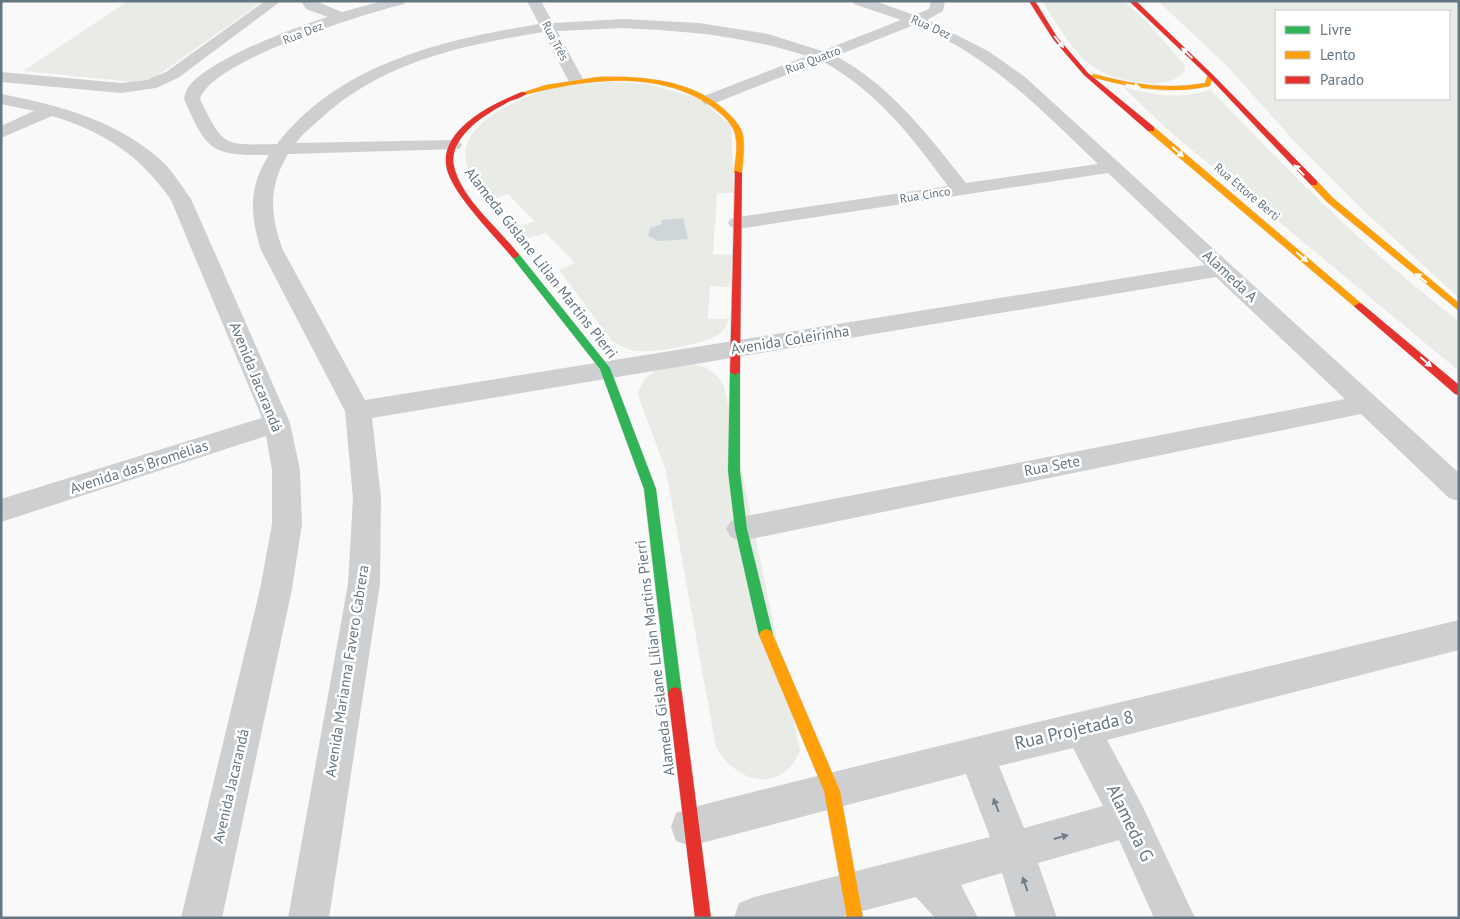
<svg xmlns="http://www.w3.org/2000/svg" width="1460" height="919" viewBox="0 0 1460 919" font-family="'PT Sans',sans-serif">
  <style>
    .green { fill: #e8ebe6; fill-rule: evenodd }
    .water { fill: #ced6d9 }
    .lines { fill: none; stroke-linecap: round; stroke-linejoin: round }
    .fast-casing { stroke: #d5d6d7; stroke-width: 1 }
    .slow-casing { stroke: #d5d6d7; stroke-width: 1 }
    .jam-casing { stroke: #d5d6d7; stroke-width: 1 }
    .street { fill: #cecfd0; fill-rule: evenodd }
    .fast { fill: #30b455; fill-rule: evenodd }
    .slow { fill: #ff9f0a; fill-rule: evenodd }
    .jam { fill: #e5322d; fill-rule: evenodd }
    .oneway { fill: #fff }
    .oneway2 { fill: #707f8b }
    .labels { text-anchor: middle; stroke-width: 5; stroke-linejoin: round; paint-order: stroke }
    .far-street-label { font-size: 12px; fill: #657683; stroke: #fff }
    .street-label { font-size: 15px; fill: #657683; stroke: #fff }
    .near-street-label { font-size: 18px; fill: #657683; stroke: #fff }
  </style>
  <rect width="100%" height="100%" fill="#f9f9f9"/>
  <g class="green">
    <path d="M 128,1 L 263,1 L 154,78 L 135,82 L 23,71 Z"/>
    <path d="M 1042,1 L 1124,1 L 1147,22 L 1184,64 L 1185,71 C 1177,81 1163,84 1150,83 C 1087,80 1073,49 1042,1 Z"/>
    <path d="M 1158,1 L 1459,1 L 1459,298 L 1364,211 L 1294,141 L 1228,67 ZM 1276,11 L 1449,11 L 1449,99 L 1276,99 Z"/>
    <path d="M 608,82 L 648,84 L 700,99 L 731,125 L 734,193 L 717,193 L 713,254 L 732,255 L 730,287 L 710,286 L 708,319 L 729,319 C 726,326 724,331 718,335 C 703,344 655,353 637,351 C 628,350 620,346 612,341 L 559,270 L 575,263 L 546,233 L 529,238 L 519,227 L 534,221 L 508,194 L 493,199 C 484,189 471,178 467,165 C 454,125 518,99 547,90 C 566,85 588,84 608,82 Z"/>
    <path d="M 1123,87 C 1150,94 1182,101 1210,89 C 1289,171 1368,253 1459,321 L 1459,371 L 1168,130 Z"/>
    <path d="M 684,363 C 702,365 715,369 724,386 L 800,751 C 781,795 736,783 716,747 L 666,471 L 638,395 C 643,370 662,368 684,363 Z"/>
  </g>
  <path class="water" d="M 683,218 L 688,239 L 658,241 L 648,236 L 650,228 L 662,224 L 661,220 Z"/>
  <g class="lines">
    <g class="fast-casing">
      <g id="fast">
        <path d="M 515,252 L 518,253 L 610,368 L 656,489 L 682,694 L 680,699 L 675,701 L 670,699 L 668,694 L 644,489 L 600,369 L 512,257 L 511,255 Z"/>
        <path d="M 735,369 L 740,372 L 740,471 L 747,529 L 773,635 L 771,639 L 766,641 L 761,639 L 759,635 L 735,529 L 728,471 L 730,372 Z"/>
      </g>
    </g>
    <g class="slow-casing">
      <g id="slow">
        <path d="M 1094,74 C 1131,84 1167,90 1205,83 L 1208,74 L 1213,75 L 1210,86 C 1170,95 1131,88 1092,77 L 1091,76 Z"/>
        <path d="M 598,77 C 642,76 694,79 728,113 C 734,119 741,126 743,135 C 745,147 743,161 742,173 L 738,175 L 734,173 C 735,160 739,144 734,131 C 730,120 718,111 708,104 C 654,69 583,80 524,95 L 521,93 L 546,85 Z"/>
        <path d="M 1148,127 L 1154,127 L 1362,304 L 1362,308 L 1356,308 L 1148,131 Z"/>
        <path d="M 1311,181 L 1317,181 L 1333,198 L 1459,303 L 1459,311 L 1327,202 L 1311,185 Z"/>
        <path d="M 766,629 L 771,631 L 773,635 L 840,791 L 863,918 L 847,918 L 824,791 L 759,635 L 761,631 Z"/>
      </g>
    </g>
    <g class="jam-casing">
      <g id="jam">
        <path d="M 1029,1 L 1035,1 L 1057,37 L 1088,73 L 1154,127 L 1154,131 L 1148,131 L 1084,75 L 1053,39 Z"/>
        <path d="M 1129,1 L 1136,1 L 1212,74 L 1317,181 L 1317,185 L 1311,185 L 1208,76 Z"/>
        <path d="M 522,92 L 527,93 C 523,97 516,99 510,101 C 497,108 483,116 472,126 C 461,136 450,151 454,166 C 461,199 500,229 519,255 L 515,258 L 512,257 C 495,236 448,190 446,164 C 442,128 494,103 522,92 Z"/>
        <path d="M 735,171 L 742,173 L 740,372 L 735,375 L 730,372 Z"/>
        <path d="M 1359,303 L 1362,304 L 1459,385 L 1459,395 L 1455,394 L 1356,308 L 1354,306 Z"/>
        <path d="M 675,687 L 680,689 L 682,694 L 711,918 L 695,918 L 668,694 L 670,689 Z"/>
      </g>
    </g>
    <g class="street">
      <path d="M 265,1 L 281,1 L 178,78 L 156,88 L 121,93 L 1,82 L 1,72 L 121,83 L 147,80 L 166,72 Z"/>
      <path d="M 301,1 L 315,1 L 342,12 L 382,1 L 406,1 L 404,4 C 364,14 212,60 200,99 C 224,148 223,145 277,144 C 340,63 443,40 539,24 L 527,1 L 541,1 L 553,23 L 623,19 L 699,23 L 768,34 L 822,51 L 901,20 L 854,4 L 852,1 L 875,1 L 914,15 L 929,9 L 931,1 L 945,1 L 943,11 L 927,20 L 988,51 L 1025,77 L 1459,473 L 1459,501 L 1449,498 L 1361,414 L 741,541 L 731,537 L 726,529 L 731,521 L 741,517 L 1345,399 L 1216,277 L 372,418 L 381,498 L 380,584 L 329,918 L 288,918 L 348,584 L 353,498 L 345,411 L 261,250 C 250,215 248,187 269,155 C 211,156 207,151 184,99 C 185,94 186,89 190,85 C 213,58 293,28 328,17 L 306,9 ZM 914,25 C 990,55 1040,109 1098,164 L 966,183 C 927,134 892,87 836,56 ZM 623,28 C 689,31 744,36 807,56 L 704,96 L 702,100 L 704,104 L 710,105 L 822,61 C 879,93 910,135 948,186 L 738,217 L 731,219 L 728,223 L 731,227 L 738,229 L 1108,173 L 1205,265 L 365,400 L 283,250 C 270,215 268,187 288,154 L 459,149 L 462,145 L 459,141 L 453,140 L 296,143 C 302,134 312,127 320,119 C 384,61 460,46 543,32 L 570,84 L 582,84 L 584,81 L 557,31 Z"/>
      <path d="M 1,94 C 60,105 122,122 166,165 C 175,175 183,188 191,199 L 290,423 L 300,470 L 302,524 L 292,589 L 222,918 L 181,918 L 260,589 L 272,524 L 272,470 L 266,436 L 1,522 L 1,499 L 262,418 L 171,200 C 140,155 104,132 52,116 L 1,138 L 1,126 L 34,111 L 1,104 Z"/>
      <path d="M 1459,620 L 1459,650 L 1107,740 L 1142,805 L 1195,918 L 1154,918 L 1119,840 L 1038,863 L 1057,918 L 1016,918 L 1002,873 L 961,885 L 978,918 L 935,918 L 916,897 L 836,918 L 734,918 L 739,903 L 754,897 L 990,837 L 966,774 L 690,846 L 676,841 L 671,827 L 676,813 L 690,808 C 946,743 1202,683 1459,620 ZM 1073,748 L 1103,806 L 1024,828 L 999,766 Z"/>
    </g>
    <use href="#fast" class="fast"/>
    <use href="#slow" class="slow"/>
    <use href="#jam" class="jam"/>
  </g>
  <defs><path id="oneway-solid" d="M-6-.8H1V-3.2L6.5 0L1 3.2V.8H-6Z" transform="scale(1.25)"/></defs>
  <g class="oneway">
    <use href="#oneway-solid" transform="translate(1059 42) rotate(51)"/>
    <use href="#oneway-solid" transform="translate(1187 53) rotate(-136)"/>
    <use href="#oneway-solid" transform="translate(1133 86) rotate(11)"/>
    <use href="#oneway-solid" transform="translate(1178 152) rotate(41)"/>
    <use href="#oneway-solid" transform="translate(1299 170) rotate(-134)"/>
    <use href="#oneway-solid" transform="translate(1302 257) rotate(40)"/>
    <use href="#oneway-solid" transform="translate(1421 278) rotate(-141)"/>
    <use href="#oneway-solid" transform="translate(1426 362) rotate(41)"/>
  </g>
  <g class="oneway2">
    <use href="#oneway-solid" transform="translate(996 805) rotate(-111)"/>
    <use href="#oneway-solid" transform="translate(1061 837) rotate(-16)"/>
    <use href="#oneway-solid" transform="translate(1025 884) rotate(-109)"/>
  </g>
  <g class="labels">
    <g class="far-street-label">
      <text transform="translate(931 27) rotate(24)" y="4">Rua Dez</text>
      <text transform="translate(303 33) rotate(-22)" y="4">Rua Dez</text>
      <text transform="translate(555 41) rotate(62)" y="4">Rua Três</text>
      <text transform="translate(813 60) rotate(-21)" y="4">Rua Quatro</text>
      <text transform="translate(1247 192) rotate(40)" y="4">Rua Ettore Berti</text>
      <text transform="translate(925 195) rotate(-9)" y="4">Rua Cinco</text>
    </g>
    <g class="street-label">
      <text transform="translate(541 263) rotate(52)" y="5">Alameda Gislane Lílian Martins Pierri</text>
      <text transform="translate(1230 276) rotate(43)" y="5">Alameda A</text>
      <text transform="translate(790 340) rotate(-9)" y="5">Avenida Coleirinha</text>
      <text transform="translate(256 377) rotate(68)" y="5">Avenida Jacarandá</text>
      <text transform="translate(1052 466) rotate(-11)" y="5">Rua Sete</text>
      <text transform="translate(139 467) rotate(-18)" y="5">Avenida das Bromélias</text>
      <text transform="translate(655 658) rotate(-97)" y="5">Alameda Gislane Lílian Martins Pierri</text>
      <text transform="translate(347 671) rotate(-81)" y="5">Avenida Marianna Favero Cabrera</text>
      <text transform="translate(231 786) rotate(-77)" y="5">Avenida Jacarandá</text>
    </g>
    <g class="near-street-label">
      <text transform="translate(1074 730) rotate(-13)" y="6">Rua Projetada 8</text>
      <text transform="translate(1130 823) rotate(64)" y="6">Alameda G</text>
    </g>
  </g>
  <rect width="1460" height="919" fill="none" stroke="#657683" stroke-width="5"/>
  <rect x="1275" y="10" width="175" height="90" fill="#ffffff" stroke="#c1c8cd"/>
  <rect x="1285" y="26" width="25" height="8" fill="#30b455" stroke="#c1c8cd"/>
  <text x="1320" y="35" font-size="15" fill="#657683">Livre</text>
  <rect x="1285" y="51" width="25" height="8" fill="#ff9f0a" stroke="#c1c8cd"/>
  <text x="1320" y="60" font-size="15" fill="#657683">Lento</text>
  <rect x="1285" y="76" width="25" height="8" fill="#e5322d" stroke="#c1c8cd"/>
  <text x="1320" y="85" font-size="15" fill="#657683">Parado</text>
</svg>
